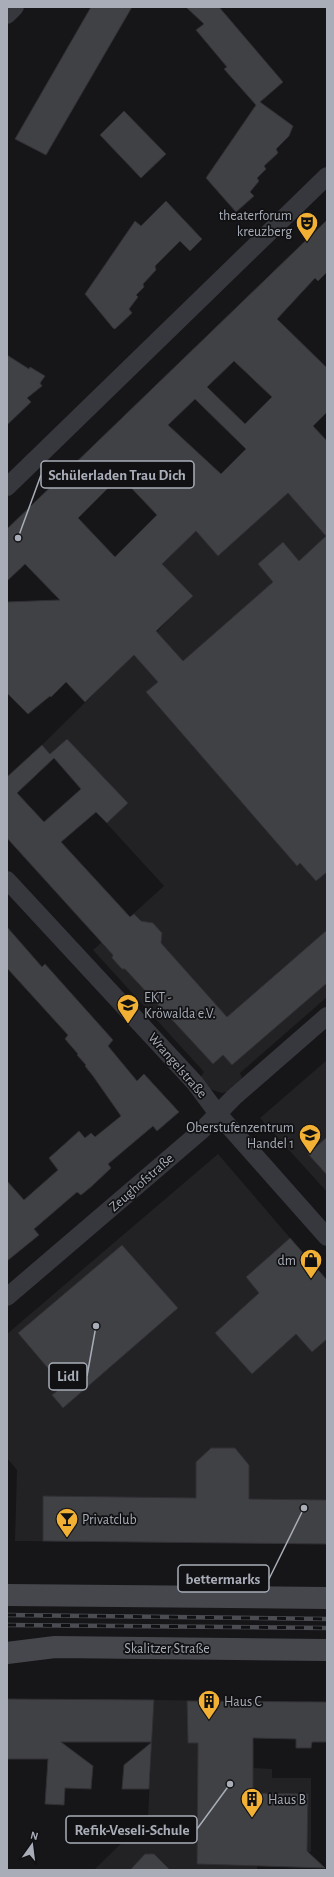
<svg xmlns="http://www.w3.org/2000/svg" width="334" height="1877" viewBox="0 0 334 1877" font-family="'Alegreya Sans',sans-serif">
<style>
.built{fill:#222225}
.building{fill:#404145;stroke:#303034;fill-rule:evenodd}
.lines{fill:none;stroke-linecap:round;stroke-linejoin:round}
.minor{stroke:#37383d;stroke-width:18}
.secondary{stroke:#45474d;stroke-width:22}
.rail-casing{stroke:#4a4c52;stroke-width:4.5}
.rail{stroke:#111113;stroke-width:3;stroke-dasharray:9;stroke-linecap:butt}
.labels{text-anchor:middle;stroke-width:3.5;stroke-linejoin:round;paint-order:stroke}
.poi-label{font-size:14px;fill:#a8adb8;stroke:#111113;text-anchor:start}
.street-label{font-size:14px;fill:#a8adb8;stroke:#111113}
.leader{fill:none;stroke:#a8adb8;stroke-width:1.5}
.callout-dot{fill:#a8adb8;stroke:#111113;stroke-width:1.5}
.callout{fill:#111113;stroke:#a8adb8;stroke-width:1.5}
.callout-label{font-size:15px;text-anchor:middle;font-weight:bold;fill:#a8adb8}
</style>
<rect width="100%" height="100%" fill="#161618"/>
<path class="built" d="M327 462V997L240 1073 242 1078 226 1092 222 1093 210 1089 200 1078 204 1072 93 950 164 886 78 792 81 788 42 745 192 597 162 564 232 493Z
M327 1060V1192L260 1118Z
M218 1154 327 1281V1544L15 1541 17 1470 7 1458V1334Z
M154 1700 233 1701 232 1749 253 1768 272 1769V1778H311V1852H280L257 1866V1870H94L148 1817Z"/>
<path class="building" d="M91 7H132L46 155 15 139Z
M186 7H219L283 82 260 102 293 126 289 136 276 149 278 153 264 166 266 169 257 178 259 181 250 192 254 196 236 212 206 178 256 105 224 69 227 67 196 30 204 24Z
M124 111 166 154 141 178 100 135Z
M166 201 202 239 190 251 180 241 155 266 156 270 143 284 144 287 136 295 138 297 129 309 132 313 115 329 113 328 85 294 135 221 141 226Z
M327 220V272L318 281 315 278 277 319 327 368V412L313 426 327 441V872L316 881 300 863 297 866 146 692 158 682 134 655 85 702 66 682 51 697 50 696 28 714 7 693V602L60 600 25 564 7 581V529ZM234 361 272 397 245 424 207 387ZM195 399 246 449 221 474 168 425ZM120 476 157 515 115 557 78 518ZM288 493 326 536 299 561 283 542 258 564 273 582 183 661 156 631 193 596 162 564 196 531 218 556Z
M7 355 29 369 30 367 45 376 40 383 42 386 27 398 31 402 7 425Z
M67 739 128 803 107 823 96 812 61 842 130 917 134 914 141 921 153 923 162 933 161 943 227 1017 327 930V983L232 1065 223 1055 213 1064 125 969H122L112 958 113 955 7 838V777L42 745 50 754ZM54 758 81 789 44 822 17 793Z
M7 927 42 967 45 964 113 1040 108 1046 137 1081 144 1074 179 1112 157 1131 153 1126 108 1164 111 1168 92 1186 81 1195 77 1192 34 1229 39 1235 7 1261V1181L24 1200 58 1170 49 1158 68 1141 79 1131 85 1138 91 1133 95 1137 121 1116 93 1076 85 1066 86 1065 77 1055 78 1054 65 1039 68 1035 7 968Z
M327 1137V1175L308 1154Z
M290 1238 327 1280V1339L312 1352 296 1334 252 1374 215 1333 259 1293 246 1277Z
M122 1245 178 1308 63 1408 52 1395 63 1386 18 1333Z
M211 1448H235L249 1465V1499L327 1500V1544L43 1541V1496L196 1498V1462Z
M7 1699 154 1700 149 1789H122L124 1765 152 1742H61L93 1766 91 1789 65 1788 64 1805 45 1804 48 1759H7Z
M187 1701 327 1702V1742H312L311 1748H296V1739L253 1738V1793L308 1794 307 1851 325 1868 197 1864 198 1743H188Z
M145 1854H154L170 1870H130Z"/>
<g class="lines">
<path class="minor" d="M7 15 15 7
M7 487 327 176
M7 880 195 1083 218 1114 327 1237
M7 1297 201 1131 234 1097 327 1016"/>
<path class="secondary" d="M7 1595 327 1598
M7 1653 55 1647 327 1650"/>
<g class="rail-casing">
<path id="rail" d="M7 1615 327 1619
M7 1625 327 1628"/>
</g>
<use href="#rail" class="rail"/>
</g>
<defs>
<g id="theatre-pin" transform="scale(1.15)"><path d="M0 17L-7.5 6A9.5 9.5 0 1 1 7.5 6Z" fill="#f2b134" stroke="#111113"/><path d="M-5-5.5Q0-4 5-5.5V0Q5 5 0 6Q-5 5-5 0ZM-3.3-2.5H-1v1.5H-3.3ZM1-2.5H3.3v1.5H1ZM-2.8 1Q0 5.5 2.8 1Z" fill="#111"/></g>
<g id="school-pin" transform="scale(1.15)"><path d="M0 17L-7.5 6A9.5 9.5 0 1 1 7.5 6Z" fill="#f2b134" stroke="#111113"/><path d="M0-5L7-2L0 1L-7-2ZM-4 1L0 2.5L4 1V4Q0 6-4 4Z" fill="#111"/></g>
<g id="shop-pin" transform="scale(1.15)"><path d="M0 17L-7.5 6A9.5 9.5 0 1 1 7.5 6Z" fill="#f2b134" stroke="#111113"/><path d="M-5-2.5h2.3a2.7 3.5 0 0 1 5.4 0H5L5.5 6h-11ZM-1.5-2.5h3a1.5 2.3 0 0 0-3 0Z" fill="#111"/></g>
<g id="bar-pin" transform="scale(1.15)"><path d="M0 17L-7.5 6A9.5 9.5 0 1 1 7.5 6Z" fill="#f2b134" stroke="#111113"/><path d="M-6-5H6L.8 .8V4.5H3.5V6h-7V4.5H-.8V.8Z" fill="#111"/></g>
<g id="building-pin" transform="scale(1.15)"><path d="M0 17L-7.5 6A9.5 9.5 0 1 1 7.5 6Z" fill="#f2b134" stroke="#111113"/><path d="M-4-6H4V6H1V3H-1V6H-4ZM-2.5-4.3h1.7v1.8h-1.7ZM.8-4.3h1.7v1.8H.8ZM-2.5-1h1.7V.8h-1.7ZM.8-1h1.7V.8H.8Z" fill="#111"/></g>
</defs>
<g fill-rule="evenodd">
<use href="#theatre-pin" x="307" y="223"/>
<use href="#school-pin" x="128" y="1005"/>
<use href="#school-pin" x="310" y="1135"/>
<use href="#shop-pin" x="311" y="1260"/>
<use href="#bar-pin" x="67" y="1519"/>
<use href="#building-pin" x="209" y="1701"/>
<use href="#building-pin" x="252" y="1799"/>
</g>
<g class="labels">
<g class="poi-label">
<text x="292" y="220" text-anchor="end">theaterforum<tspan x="292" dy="16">kreuzberg</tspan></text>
<text x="144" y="1002">EKT -<tspan x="144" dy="16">Kröwalda e.V.</tspan></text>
<text x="294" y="1132" text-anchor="end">Oberstufenzentrum<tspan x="294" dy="16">Handel 1</tspan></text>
<text x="296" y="1265" text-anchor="end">dm</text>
<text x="82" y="1524">Privatclub</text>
<text x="224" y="1706">Haus C</text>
<text x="268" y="1804">Haus B</text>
</g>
<g class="street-label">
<text transform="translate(178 1065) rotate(49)" y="5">Wrangelstraße</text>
<text transform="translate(141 1182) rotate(-41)" y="5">Zeughofstraße</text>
<text x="167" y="1653">Skalitzer Straße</text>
</g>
</g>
<path class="leader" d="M18 538L41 475M96 1326L87 1376M304 1508L269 1579M230 1784L197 1829"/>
<g class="callout-dot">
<circle cx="18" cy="538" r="4"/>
<circle cx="96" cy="1326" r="4"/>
<circle cx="304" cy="1508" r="4"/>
<circle cx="230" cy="1784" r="4"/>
</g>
<g class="callout">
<rect x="41" y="461" width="153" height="27" rx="4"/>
<rect x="49" y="1363" width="38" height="27" rx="4"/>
<rect x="178" y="1565" width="91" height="27" rx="4"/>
<rect x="66" y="1816" width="131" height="27" rx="4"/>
</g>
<g class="callout-label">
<text x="117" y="480">Schülerladen Trau Dich</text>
<text x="68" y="1381">Lidl</text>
<text x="223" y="1584">bettermarks</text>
<text x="132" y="1835">Refik-Veseli-Schule</text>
</g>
<rect width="334" height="1877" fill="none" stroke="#a8adb8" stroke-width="16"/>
<g transform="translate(32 1845) rotate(14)" stroke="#111113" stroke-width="3" paint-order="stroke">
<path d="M0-3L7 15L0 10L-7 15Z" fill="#a8adb8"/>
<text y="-6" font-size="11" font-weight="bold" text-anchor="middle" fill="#a8adb8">N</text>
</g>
</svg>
